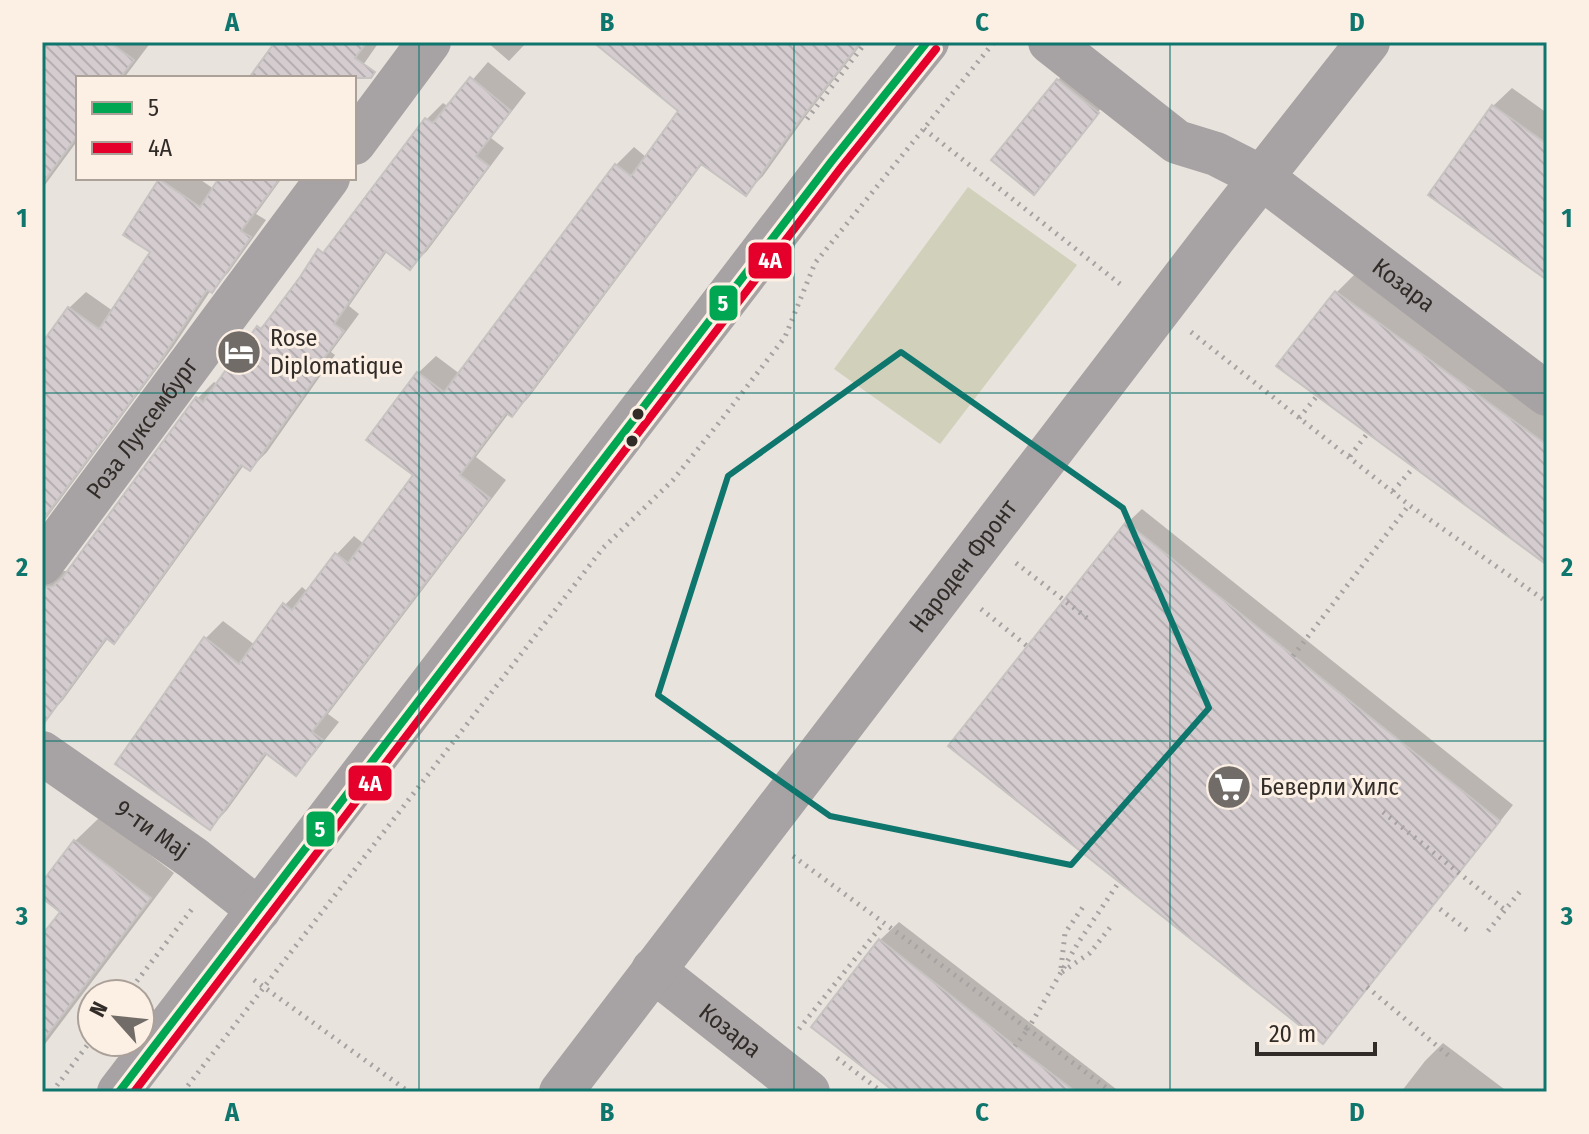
<svg xmlns="http://www.w3.org/2000/svg" width="1589" height="1134" viewBox="0 0 1589 1134" font-family="'Fira Sans Condensed',sans-serif">
<style>
.pitch{fill:#d0d0bb}
.shadow{fill:#0003}
.building{fill:url(#building-back-hatch);stroke:#c7c3c2;stroke-width:2}
.lines{fill:none;stroke-linecap:round;stroke-linejoin:round}
.path{stroke:#a6a2a1;stroke-width:5;stroke-dasharray:2 6;stroke-linecap:butt}
.minor{stroke:#a7a2a3;stroke-width:44}
.bus-1-casing{stroke:#fcefe4;stroke-width:14}
.bus-2-casing{stroke:#fcefe4;stroke-width:14}
.bus-1{stroke:#00a651;stroke-width:8}
.bus-2{stroke:#e4002b;stroke-width:8}
.marked{fill:none;stroke:#0f766e;stroke-width:6;stroke-linejoin:round}
.grid{fill:none;stroke:#0f766e;stroke-width:2;stroke-opacity:0.55}
.bus-dot{fill:#312c28;stroke:#fcefe4;stroke-width:3}
.labels{text-anchor:middle;stroke-width:6;stroke-linejoin:round;paint-order:stroke}
.street-label{font-size:24px;fill:#312c28;stroke:#fcefe4}
.poi-label{font-size:24px;fill:#312c28;stroke:#fcefe4;text-anchor:start}
.line-badge{stroke:#fcefe4;stroke-width:3}
.badge-label{font-size:22px;text-anchor:middle;font-weight:bold;fill:#fff}
.neatline{fill:none;stroke:#0f766e;stroke-width:3}
.grid-label{font-size:26px;text-anchor:middle;font-weight:bold;fill:#0f766e}
</style>
<defs>
<pattern id="building-back-hatch" width="6" height="6" patternUnits="userSpaceOnUse" patternTransform="scale(2)"><rect width="6" height="6" fill="#d4ccce"/><path d="M-1 5l2 2M0 0l6 6M5-1l2 2" fill="none" stroke="#b6afb1"/></pattern>
</defs>
<rect width="100%" height="100%" fill="#e9e3dd"/>
<path class="pitch" d="M968 187 1077 265 940 444 834 369Z"/>
<path class="shadow" d="M42 42H151L124 78H78V140L42 189Z
M277 42H372L377 45 354 78H267Z
M487 42H527L509 61Z
M597 42H863L808 113 763 176 745 194 703 163 529 397 512 415 509 413 476 457 506 480 328 714 339 722 313 755 296 773 268 753 227 810 210 828 118 763 206 638 223 621 255 645 285 605 302 587 308 592 337 554 354 536 364 544 416 475 418 373 436 356 460 374 616 165 634 147 646 157 680 111Z
M488 62 526 93 491 138 504 148 427 251 410 267 388 250 349 306 359 314 331 352 335 355 267 452 250 469 244 465 130 624 114 641 109 637 63 700 47 717 42 713V565L58 572 71 570 198 398 214 382 218 384 253 335 270 319 273 321 427 119 443 103 449 107Z
M1062 76 1102 107 1038 188 1058 80Z
M1512 88 1547 113V278L1493 106Z
M163 178H198L214 189 221 178H282L256 214 266 220 228 273 211 290 173 347 42 524V346L69 308 86 292 113 311 153 251 161 181Z
M1355 274 1547 413V563L1337 292Z
M1142 509 1513 805 1337 1027 1322 1042 1127 523Z
M100 817 174 873 42 1048V939L63 911 42 896V885L75 841Z
M899 922 1120 1092H899L880 940Z
M1443 1043 1508 1092H1401L1425 1061Z"/>
<path class="building" d="M42 42H109L134 60 120 78H78V135L42 184Z
M275 42H367L355 58 375 72 371 78H249Z
M593 42H861L790 133 746 196 701 164 512 417 506 413 460 475 490 498 312 732 323 740 296 776 265 753 210 830 115 764 204 637 239 664 283 603 292 610 335 553 348 563 413 475 366 440 417 372 444 392 615 164 631 176 678 111Z
M470 77 511 111 476 156 489 166 410 270 385 251 334 324 344 331 316 369 320 372 250 471 241 465 114 644 106 638 42 726V588L53 586 62 578 196 397 203 402 257 326 261 329 300 277 318 249 323 253 425 118 433 123Z
M1057 79 1099 113 1034 195 991 160Z
M1492 105 1547 144V280L1428 195Z
M219 178H280L241 231 251 237 212 293 207 290 157 366 42 521V343L68 307 99 329 150 252 123 235 159 179 200 207Z
M1335 291 1547 445V565L1276 366Z
M1126 522 1500 821 1323 1044 948 746Z
M74 840 151 898 42 1042V935L60 912 42 898V882Z
M879 939 1015 1046 1076 1092H895L811 1027Z"/>
<g class="lines">
<path class="path" d="M807 119 866 42
M924 129 1120 284
M1191 332 1409 505 1547 602
M1299 418 1317 396
M1350 456 1367 434
M1393 491 1414 467
M1016 563 1087 618
M981 609 1027 646
M1293 656 1409 505
M1383 812 1505 910
M793 856 1028 1029 1015 1046
M1440 909 1468 931
M1488 931 1522 889
M1061 968 1065 933 1085 904
M1062 972 1090 953 1112 925
M254 980 409 1092
M1367 987 1449 1056
M127 994 192 909
M799 1029 882 925
M837 1058 882 1092
M52 1092 92 1039
M183 1092 603 548 673 480 722 419 785 337 815 263 994 42
M1112 1092 1028 1029 1078 943 1119 882"/>
<g class="minor">
<path id="s1" d="M1050 42 1177 142 1216 154 1261 177 1547 394"/>
<path d="M354 143 429 42"/>
<path id="s2" d="M42 563 328 178"/>
<path id="s3" d="M42 753 193 858 259 910"/>
<path id="s4" d="M653 970 808 1092"/>
<path d="M119 1092 831 162 927 42"/>
<path id="s5" d="M561 1092 1214 238 1368 42"/>
</g>
<g class="bus-1-casing">
<path id="bus-1" d="M119 1092 831 162 927 42"/>
</g>
<g class="bus-2-casing">
<path id="bus-2" d="M134 1092 840 169 936 49"/>
</g>
<use href="#bus-1" class="bus-1"/>
<use href="#bus-2" class="bus-2"/>
</g>
<path class="marked" d="M901 352 1123 508 1209 708 1071 865 830 816 658 695 728 476Z"/>
<path class="grid" d="M419 42V1092M794 42V1092M1170 42V1092M42 393H1547M42 741H1547"/>
<defs>
<g id="hotel-disc" transform="scale(2.3)"><circle r="9.5" fill="#716c67" stroke="#fcefe4"/><path d="M-6-4.5h1.5V1H6V5H4.5V3h-9V5H-6ZM-4 0a1.8 1.8 0 1 1 3.6 0ZM.5 0V-2.5h3Q6-2.5 6 0Z" fill="#fff"/></g>
<g id="supermarket-disc" transform="scale(2.3)"><circle r="9.5" fill="#716c67" stroke="#fcefe4"/><path d="M-6-5.5h2.5l.6 2H6L4.5 2H-2.5L-4.4-4H-6ZM-1.5 3.2a1.3 1.3 0 1 0 .1 0ZM3 3.2a1.3 1.3 0 1 0 .1 0Z" fill="#fff"/></g>
</defs>
<g fill-rule="evenodd">
<use href="#hotel-disc" x="239" y="352"/>
<use href="#supermarket-disc" x="1229" y="787"/>
</g>
<g class="bus-dot">
<circle cx="638" cy="414" r="7"/>
<circle cx="632" cy="441" r="7"/>
</g>
<g class="labels">
<g class="street-label">
<text dy="8" stroke="none"><textPath href="#s1" startOffset="432">Козара</textPath></text>
<text dy="8" stroke="none"><textPath href="#s2" startOffset="168">Роза Луксембург</textPath></text>
<text dy="8" stroke="none"><textPath href="#s5" startOffset="662">Народен Фронт</textPath></text>
<text dy="8" stroke="none"><textPath href="#s3" startOffset="134">9-ти Мај</textPath></text>
<text dy="8" stroke="none"><textPath href="#s4" startOffset="98">Козара</textPath></text>
</g>
<g class="poi-label">
<text x="270" y="346">Rose<tspan x="270" dy="28">Diplomatique</tspan></text>
<text x="1260" y="795">Беверли Хилс</text>
</g>
</g>
<g class="line-badge">
<rect x="747" y="241" width="46" height="39" rx="8" fill="#e4002b"/>
<rect x="708" y="284" width="31" height="38" rx="8" fill="#00a651"/>
<rect x="347" y="764" width="46" height="38" rx="8" fill="#e4002b"/>
<rect x="305" y="810" width="31" height="38" rx="8" fill="#00a651"/>
</g>
<g class="badge-label">
<text x="770" y="268">4A</text>
<text x="723" y="311">5</text>
<text x="370" y="791">4A</text>
<text x="320" y="837">5</text>
</g>
<rect width="1589" height="1134" fill="none" stroke="#fcefe4" stroke-width="88"/>
<rect x="76" y="76" width="280" height="104" fill="#fcefe4" stroke="#aba199" stroke-width="2"/>
<rect x="92" y="102" width="40" height="12" fill="#00a651" stroke="#aba199" stroke-width="2"/>
<text x="148" y="116" font-size="24" fill="#312c28">5</text>
<rect x="92" y="142" width="40" height="12" fill="#e4002b" stroke="#aba199" stroke-width="2"/>
<text x="148" y="156" font-size="24" fill="#312c28">4A</text>
<g transform="translate(116 1018) rotate(297)"><circle r="38" fill="#fcefe4" stroke="#aba199" stroke-width="2"/>
<path d="M0-6L14 30L0 20L-14 30Z" fill="#716c67"/>
<text y="-12" font-size="22" font-weight="bold" text-anchor="middle" fill="#312c28">N</text>
</g>
<path d="M1257 1042v12h118v-12" fill="none" stroke="#312c28" stroke-width="4"/>
<text x="1269" y="1042" font-size="24" fill="#312c28" stroke="#fcefe4" stroke-width="6" paint-order="stroke">20 m</text>
<rect x="44" y="44" width="1501" height="1046" class="neatline"/>
<g class="grid-label">
<text x="232" y="31">A</text>
<text x="607" y="31">B</text>
<text x="982" y="31">C</text>
<text x="1357" y="31">D</text>
<text x="22" y="227">1</text>
<text x="1567" y="227">1</text>
<text x="22" y="576">2</text>
<text x="1567" y="576">2</text>
<text x="22" y="925">3</text>
<text x="1567" y="925">3</text>
<text x="232" y="1121">A</text>
<text x="607" y="1121">B</text>
<text x="982" y="1121">C</text>
<text x="1357" y="1121">D</text>
</g>
</svg>
